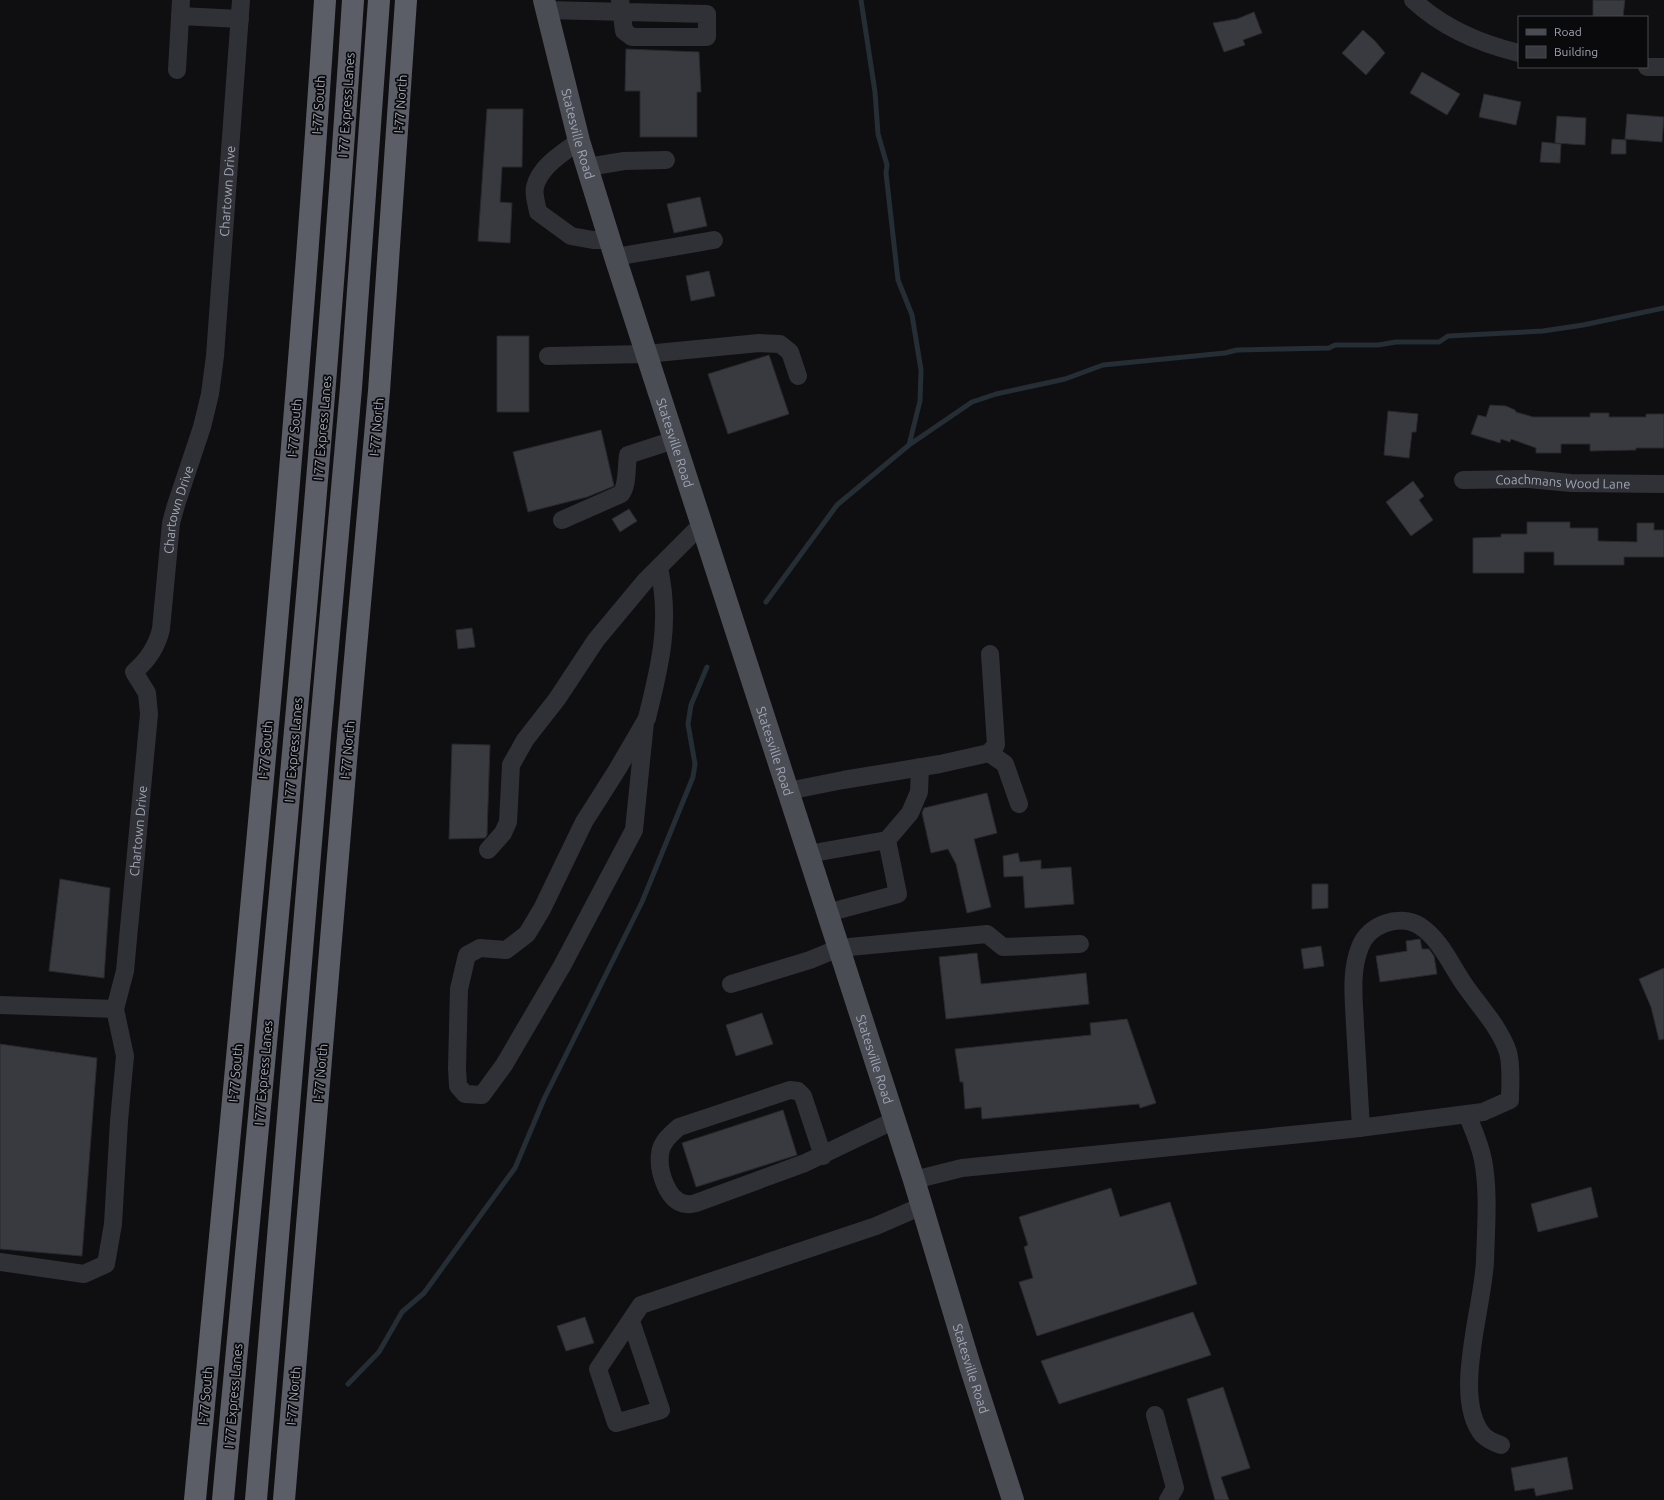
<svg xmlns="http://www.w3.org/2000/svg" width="1664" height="1500" viewBox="0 0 1664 1500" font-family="Ubuntu,sans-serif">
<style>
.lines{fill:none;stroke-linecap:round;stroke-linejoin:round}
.stream{stroke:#252d35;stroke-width:5}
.building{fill:#383a3f;stroke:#29292d}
.minor{stroke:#303136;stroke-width:18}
.major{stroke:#4b4d55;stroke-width:22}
.highway{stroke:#5b5e67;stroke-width:22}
.labels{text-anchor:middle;stroke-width:3.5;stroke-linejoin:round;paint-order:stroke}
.street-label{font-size:13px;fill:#9fa5b3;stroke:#0a0a0c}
</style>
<rect width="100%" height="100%" fill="#0f0f11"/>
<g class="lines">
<path class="stream" d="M861 0 875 92 878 134 887 165 886 173 898 280 912 315 921 370 920 401 909 445
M766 602 837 505 909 445 972 402 996 394 1065 379 1103 365 1225 353 1237 350 1329 348 1335 345H1378L1396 342H1439L1448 336 1543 331 1583 325 1664 308
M348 1384 379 1352 402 1312 424 1293 515 1168 544 1099 642 902 693 777 695 764 688 724 691 705 707 667"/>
</g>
<path class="building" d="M1593 0H1625L1623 17 1593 16Z
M1254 12 1262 33 1243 40 1245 45 1224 52 1213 23 1237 19Z
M1363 30 1375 41 1385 53 1366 75 1342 53Z
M626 49 699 52 701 92H697V137H640V91H625Z
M1422 72 1460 94 1447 115 1410 93Z
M1484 94 1521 102 1516 125 1479 117Z
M487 109H523L522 167H502L500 202 512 203 510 243 478 241Z
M1627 114 1664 117 1662 142 1625 139Z
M1557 116 1586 118 1585 145 1555 143Z
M1612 139 1626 140V154H1611Z
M1542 142 1561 144 1560 163 1540 162Z
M700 197 707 226 674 233 667 204Z
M709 271 715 296 691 301 686 276Z
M497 336H529V412H497Z
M769 355 789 414 728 434 708 374Z
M1490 405 1506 406 1515 410 1516 412 1533 417H1590V413H1609V417H1646V414H1664V448H1636V450L1590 451V444H1561V453H1536V448L1511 439 1510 442 1501 439 1500 443 1471 434 1478 415 1486 417Z
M1388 411 1418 414 1416 432H1412L1409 458 1384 455Z
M601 430 614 486 587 497 528 512 513 452Z
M1413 481 1424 496 1419 500 1433 520 1411 536 1386 502Z
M629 509 637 521 620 532 612 519Z
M1527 522H1570V528H1598V541L1637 542V523H1654V530H1664V557H1624V565H1554V552H1524V573H1473V538L1501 537V534H1527Z
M472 628 475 647 458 649 456 630Z
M452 744 490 745 487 835 485 838 449 839Z
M987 793 997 833 974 839 991 907 967 913 956 864 948 849 931 853 922 813 924 808Z
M1018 853 1020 862 1041 860V869L1071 867 1074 904 1025 908 1023 876 1004 877 1003 856Z
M60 879 110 888 104 978 49 971Z
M1312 884H1328V908L1312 909Z
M1420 939 1422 949H1429L1434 956 1437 974 1380 982 1376 956 1407 951 1406 941Z
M1321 946 1324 966 1304 969 1301 949Z
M977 953 981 984 1086 973 1089 1004 946 1019 939 957Z
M1664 968V1039L1659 1040 1651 1007 1639 979Z
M762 1013 773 1044 736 1056 726 1025Z
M1127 1019 1156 1103 1140 1108 1139 1104 982 1119 981 1107 965 1109 963 1082H960L955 1049 1091 1035 1090 1023Z
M0 1044 97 1058 82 1256 0 1249Z
M783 1110 797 1155 696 1187 682 1143Z
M1591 1187 1598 1217 1538 1232 1531 1204Z
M1111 1188 1120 1217 1170 1202 1197 1284 1037 1336 1019 1282 1033 1278 1024 1247 1028 1245 1019 1217Z
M1193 1312 1211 1355 1059 1404 1041 1361Z
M585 1317 594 1343 566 1351 557 1326Z
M1223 1387 1250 1468 1221 1477 1229 1500H1215L1187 1399Z
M1567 1457 1573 1489 1536 1496 1534 1488 1515 1491 1511 1468Z"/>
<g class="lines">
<g class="minor">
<path d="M1413 0C1442 27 1481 44 1519 53"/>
<path d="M547 10 707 14V37H632L624 31 620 0"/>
<path d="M180 16 240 19"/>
<path d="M1647 67H1664"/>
<path d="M177 70 181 0"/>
<path d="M579 141C563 153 540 166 535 187 533 194 537 205 538 212L571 236 593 240H610"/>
<path d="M588 167 624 161 666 160"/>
<path d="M615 257 714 240"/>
<path d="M548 356 646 354 759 343 780 344 790 352 798 376"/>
<path id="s1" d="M1463 480 1529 479 1571 483 1664 484"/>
<path d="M562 520 621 494C628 485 626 468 628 455L674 440"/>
<path d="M645 722 634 830 562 966 504 1065 482 1095 465 1094 458 1086 457 1068 459 989 467 955 480 948 506 950 527 934 542 909 584 822 617 770 645 722 647 718C660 666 671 622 659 568"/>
<path d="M989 753 1005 764 1019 804"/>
<path d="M788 791 843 780 940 764 989 753 996 745 990 654"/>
<path d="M887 840 910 813 919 792 920 767"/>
<path d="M488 850 503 833 508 822 511 765 525 740 557 699 596 640 646 580 701 525"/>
<path d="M808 854 887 840 898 894 827 913"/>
<path d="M731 984 810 960 839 948 987 934 1003 947 1080 944"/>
<path d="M0 1005 115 1009"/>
<path d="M1467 1114C1473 1129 1480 1144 1483 1160 1489 1191 1486 1228 1485 1260 1484 1305 1451 1398 1483 1435 1488 1440 1495 1443 1501 1445"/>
<path d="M823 1156 803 1096 798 1091 790 1090 679 1127C671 1134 661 1142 660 1154 658 1170 667 1203 687 1204 689 1205 693 1204 696 1203L805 1163 895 1120"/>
<path d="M914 1180 962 1168 1351 1129 1483 1112 1510 1100C1510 1085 1512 1067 1508 1052 1499 1026 1479 1006 1464 984 1451 965 1440 939 1420 926 1399 913 1368 925 1360 947 1350 972 1354 1000 1355 1025 1357 1060 1359 1094 1361 1128"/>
<path id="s2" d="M0 1262 84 1274 106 1264 113 1224 119 1121 125 1056 115 1009 125 971 149 714 147 693 134 672C148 660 157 647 161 629L171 523 176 505 202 427 210 394 215 356 241 0"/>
<path d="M631 1321 661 1410 616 1423 598 1369 641 1305 876 1226 922 1206"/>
<path d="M1155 1415 1175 1488 1168 1500"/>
</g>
<path class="major" id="s3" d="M544 0 579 141 615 257 914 1180 970 1366 1013 1500"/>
<path class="highway" d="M195 1500C242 1000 293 501 325 0
M223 1500C269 1000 321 501 353 0
M256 1500 320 735 351 388 379 0
M284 1500 348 737 379 391 406 0"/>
</g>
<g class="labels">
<g class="street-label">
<text transform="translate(400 104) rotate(-86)" y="5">I-77 North</text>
<text transform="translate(318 105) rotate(-86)" y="5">I-77 South</text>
<text transform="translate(346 105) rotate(-86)" y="5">I 77 Express Lanes</text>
<text dy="5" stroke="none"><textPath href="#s3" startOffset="138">Statesville Road</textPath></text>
<text dy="5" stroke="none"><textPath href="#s2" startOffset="1206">Chartown Drive</textPath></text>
<text transform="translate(376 427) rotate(-85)" y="5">I-77 North</text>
<text transform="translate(294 428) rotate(-85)" y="5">I-77 South</text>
<text transform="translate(322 428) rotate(-85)" y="5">I 77 Express Lanes</text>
<text dy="5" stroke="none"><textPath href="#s3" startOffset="462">Statesville Road</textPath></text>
<text dy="5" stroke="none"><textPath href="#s1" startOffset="100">Coachmans Wood Lane</textPath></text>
<text dy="5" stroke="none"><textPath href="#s2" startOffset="882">Chartown Drive</textPath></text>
<text transform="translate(265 750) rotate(-85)" y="5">I-77 South</text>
<text transform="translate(293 750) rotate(-85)" y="5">I 77 Express Lanes</text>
<text transform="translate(347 750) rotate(-85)" y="5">I-77 North</text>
<text dy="5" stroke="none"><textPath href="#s3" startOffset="786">Statesville Road</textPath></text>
<text dy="5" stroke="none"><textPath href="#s2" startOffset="546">Chartown Drive</textPath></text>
<text dy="5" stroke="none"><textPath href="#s3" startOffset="1110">Statesville Road</textPath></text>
<text transform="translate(235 1073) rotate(-85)" y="5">I-77 South</text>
<text transform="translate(263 1073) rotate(-85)" y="5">I 77 Express Lanes</text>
<text transform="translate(320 1073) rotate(-85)" y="5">I-77 North</text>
<text dy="5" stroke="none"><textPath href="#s3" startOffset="1434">Statesville Road</textPath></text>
<text transform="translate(205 1396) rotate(-85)" y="5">I-77 South</text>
<text transform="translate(233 1396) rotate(-85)" y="5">I 77 Express Lanes</text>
<text transform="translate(293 1396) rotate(-85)" y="5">I-77 North</text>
</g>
</g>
<rect x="1518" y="16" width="130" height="52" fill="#0a0a0c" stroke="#46484f"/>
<rect x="1526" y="29" width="20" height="6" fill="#4b4d55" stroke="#46484f"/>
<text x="1554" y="36" font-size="12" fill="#9fa5b3">Road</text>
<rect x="1526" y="46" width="20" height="12" fill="#383a3f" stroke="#46484f"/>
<text x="1554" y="56" font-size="12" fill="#9fa5b3">Building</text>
</svg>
